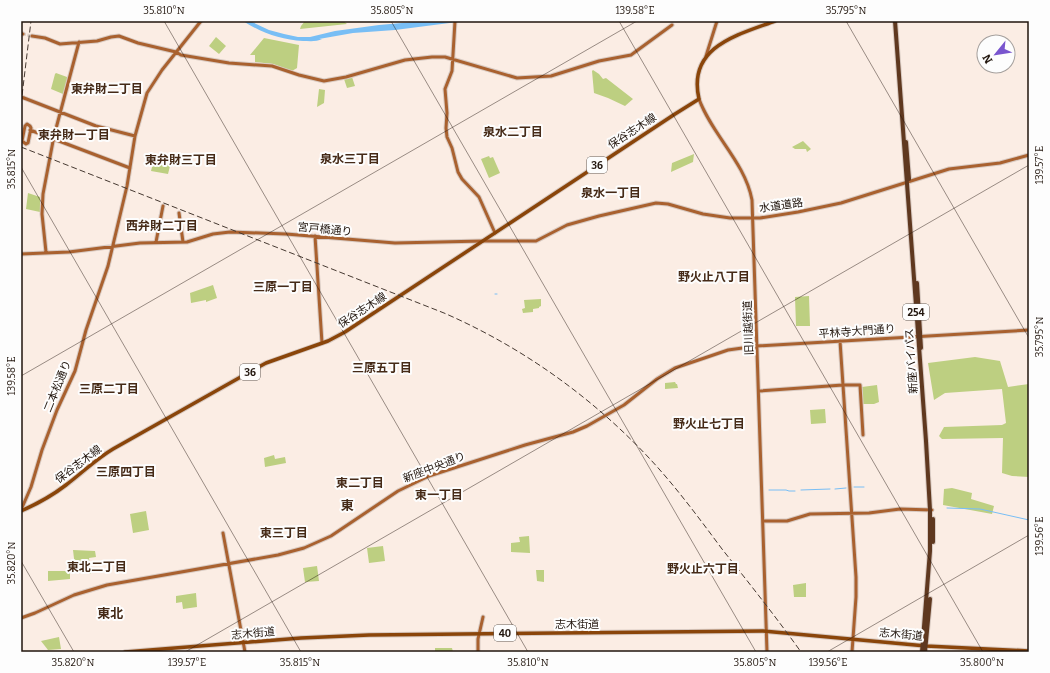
<svg xmlns="http://www.w3.org/2000/svg" width="1050" height="673" viewBox="0 0 1050 673" font-family="Bitter,'Noto Sans JP',serif">
<style>
.green{fill:#bdcf81}
.water{fill:#78bef5}
.lines{fill:none;stroke-linecap:round;stroke-linejoin:round}
.stream{stroke:#78bef5;stroke-width:1}
.secondary-tunnel{stroke:#dacdc4;stroke-width:3;stroke-dasharray:3 1.5;stroke-linecap:butt}
.secondary-casing{stroke:#d8cac2;stroke-width:5}
.primary-casing{stroke:#d8cac2;stroke-width:5.5}
.highway-casing{stroke:#d8cac2;stroke-width:6}
.secondary{stroke:#a9612f;stroke-width:3}
.primary{stroke:#8a450a;stroke-width:3.5}
.highway{stroke:#5f381f;stroke-width:4}
.rail{stroke:#463931;stroke-width:1;stroke-dasharray:6 3;stroke-linecap:butt}
.secondary-bridge-casing{stroke:#d8cac2;stroke-width:5;stroke-linecap:butt}
.secondary-bridge{stroke:#a9612f;stroke-width:3}
.ticks{fill:none;stroke:#21150d;stroke-width:1;stroke-opacity:0.45}
.labels{text-anchor:middle;stroke-width:4;stroke-linejoin:round;paint-order:stroke}
.shield{fill:#fdfdfd;stroke:#635b55;stroke-width:1}
.shield-label{font-size:10px;font-weight:bold;fill:#21150d}
.street-label{font-size:11px;fill:#21150d;stroke:#fdfdfd}
.neighbourhood-label{font-size:12px;font-weight:bold;fill:#452a17;stroke:#fdfdfd}
.quarter-label{font-size:13px;font-weight:bold;fill:#452a17;stroke:#fdfdfd}
.neatline{fill:none;stroke:#21150d;stroke-width:1.5}
.ticks-label{font-size:10px;text-anchor:middle;fill:#21150d}
</style>
<rect width="100%" height="100%" fill="#fbede4"/>
<path class="green" d="M305 21H343L347 24 300 29 301 26Z
M216 37 226 46 219 54 209 46Z
M264 38 299 45 297 68 292 71 273 64 255 62V55H250Z
M593 70 599 74 603 79 606 78 633 99 625 106 608 98 594 93 592 71Z
M56 73 67 77 68 78 63 94 51 89 55 74Z
M352 77 355 86 347 88 344 79Z
M319 89 325 90 324 103 317 107Z
M803 141 811 149 807 152 806 149H795L792 147Z
M694 154 693 162 671 172 672 163Z
M489 156 490 158 493 157 500 173 489 178 481 159Z
M154 159 171 162 168 174 151 171Z
M28 193 40 197V212L26 209Z
M213 285 217 298 206 302V300L191 303 190 293Z
M809 296 810 326H796L795 297Z
M541 299V306L539 307V308L533 309V312L523 313 522 309 525 308 524 300Z
M975 357 1000 361 1008 387 1029 384V477L1012 476 1002 473 1003 438 942 439 939 436 944 427 1002 425 1006 423 1002 389 945 393 934 400 928 363Z
M675 382 676 384H677L678 388 665 389V383Z
M877 385 879 402 874 404H863L862 387Z
M825 409 826 423 811 424 810 410Z
M274 455 275 459 285 457 286 463 265 467 264 458Z
M952 488 972 493 971 499 994 506 992 514 943 505 944 489Z
M146 511 149 530 133 533 130 514Z
M529 536 530 553 511 552V543L520 542 519 537Z
M383 546 385 561 369 563 367 548Z
M73 550 95 551 96 557 89 558 91 574H87L86 566 75 567Z
M317 566 319 581 305 582 303 568Z
M536 570H544V582L537 581Z
M48 571H70V579L48 581Z
M806 583V597H794L793 585Z
M196 593 197 607 183 609 182 602 176 603V596Z
M59 637 61 649 48 650 41 641Z
M435 648H452L453 652H435Z"/>
<path class="water" d="M243 21H250L269 30 284 34 298 37H310L335 31 379 25 425 21H465L395 30 353 33 319 39H322C317 42 309 41 303 41 281 40 262 33 243 21Z"/>
<g class="lines">
<path class="stream" d="M495 294H497
M854 487H864
M835 489 846 488
M769 490H786L789 491H795
M801 490 830 489
M947 508 980 509 1029 520"/>
<path class="secondary-tunnel" d="M23 34 32 36"/>
<g class="secondary-casing">
<path id="secondary" d="M455 21 452 71 445 89 447 113 446 128 447 137 452 148 458 172 462 179 479 197 495 233
M21 33 23 34
M32 36 45 38 60 44 97 41 111 37 119 36 138 43 176 52 181 55 229 63 272 66 299 75 324 81 346 77 405 60 432 57H445L517 78 551 76 599 61 631 55 672 25
M706 56 717 21
M24 98 96 126 135 136
M699 99C712 135 745 162 752 200L767 652
M27 124 30 126 31 128 28 143 26 144 22 141 25 126Z
M30 130 130 168
M179 213 183 242
M315 236 322 343
M156 242 163 206
M46 252 42 214 43 194 54 136 79 42
M21 254 69 252 140 243 187 242 213 234 230 232 286 234 395 243 483 241H536L567 225 599 216 656 203 668 204 703 214 730 218H760L798 212 841 203 949 169 1000 163 1029 155
M840 341 856 577V597L852 652
M759 391 843 385H860L863 435
M21 510 31 487 42 450 57 410 75 371 86 330 108 266 127 186 135 136 147 93 162 70 201 21
M763 521H787L810 514 869 513 900 509 932 510
M223 533 245 652
M21 618 35 613 74 595 107 585 278 555 304 548 331 536 398 491 429 476 525 445 573 432 587 426 624 405 657 379 675 368 728 350 757 346 1029 330
M478 652V639L483 617"/>
</g>
<g class="primary-casing">
<path id="primary" d="M21 511C37 504 53 495 66 485 82 473 96 459 113 449L246 374 266 363 328 341 345 332 675 114 699 99C687 47 737 35 775 21
M125 652 301 638 369 635 763 631 926 646 1029 651"/>
</g>
<g class="highway-casing">
<path id="highway" d="M895 21 926 441 930 510V551L922 652
M906 142 909 179
M917 283 921 348
M933 519V542
M925 652 930 599"/>
</g>
<use href="#secondary" class="secondary"/>
<use href="#primary" class="primary"/>
<use href="#highway" class="highway"/>
<path class="rail" d="M21 104 31 21
M21 147 444 313C522 347 592 397 650 459 676 487 699 518 722 549 749 583 776 617 801 652"/>
<g class="secondary-bridge-casing">
<path id="secondary-bridge" d="M21 97 24 98"/>
</g>
<use href="#secondary-bridge" class="secondary-bridge"/>
</g>
<path class="ticks" d="M164 21 528 652M391 21 756 652M619 21 983 652M846 21 1029 338M21 167 301 652M21 376 637 21M21 561 74 652M185 652 1029 165M827 652 1029 535"/>
<g class="labels">
<g class="shield">
<rect x="587" y="157" width="20" height="16" rx="3"/>
<rect x="903" y="304" width="26" height="16" rx="3"/>
<rect x="240" y="364" width="20" height="16" rx="3"/>
<rect x="494" y="625" width="22" height="16" rx="3"/>
</g>
<g class="shield-label">
<text x="597" y="169">36</text>
<text x="916" y="316">254</text>
<text x="250" y="376">36</text>
<text x="505" y="637">40</text>
</g>
<g class="street-label">
<text transform="translate(632 131) rotate(-33)" y="4">保谷志木線</text>
<text transform="translate(781 205) rotate(-8)" y="4">水道道路</text>
<text transform="translate(325 229) rotate(5)" y="4">宮戸橋通り</text>
<text transform="translate(362 310) rotate(-33)" y="4">保谷志木線</text>
<text transform="translate(748 328) rotate(-92)" y="4">旧川越街道</text>
<text transform="translate(857 331) rotate(-4)" y="4">平林寺大門通り</text>
<text transform="translate(911 361) rotate(-94)" y="4">新座バイパス</text>
<text transform="translate(57 386) rotate(-68)" y="4">二本松通り</text>
<text transform="translate(78 464) rotate(-37)" y="4">保谷志木線</text>
<text transform="translate(434 467) rotate(-21)" y="4">新座中央通り</text>
<text x="577" y="628">志木街道</text>
<text transform="translate(253 633) rotate(-5)" y="4">志木街道</text>
<text transform="translate(901 634) rotate(5)" y="4">志木街道</text>
</g>
<g class="neighbourhood-label">
<text x="107" y="93">東弁財二丁目</text>
<text x="513" y="136">泉水二丁目</text>
<text x="74" y="139">東弁財一丁目</text>
<text x="350" y="163">泉水三丁目</text>
<text x="181" y="164">東弁財三丁目</text>
<text x="611" y="197">泉水一丁目</text>
<text x="162" y="230">西弁財二丁目</text>
<text x="714" y="281">野火止八丁目</text>
<text x="283" y="291">三原一丁目</text>
<text x="382" y="372">三原五丁目</text>
<text x="109" y="393">三原二丁目</text>
<text x="709" y="428">野火止七丁目</text>
<text x="126" y="476">三原四丁目</text>
<text x="360" y="487">東二丁目</text>
<text x="439" y="499">東一丁目</text>
<text x="284" y="537">東三丁目</text>
<text x="97" y="571">東北二丁目</text>
<text x="703" y="573">野火止六丁目</text>
</g>
<g class="quarter-label">
<text x="347" y="510">東</text>
<text x="110" y="618">東北</text>
</g>
</g>
<rect width="1050" height="673" fill="none" stroke="#fdfdfd" stroke-width="44"/>
<g transform="translate(996 54) rotate(240)"><circle r="19" fill="#fdfdfd" stroke="#a5a09d"/>
<path d="M0-3L7 15L0 10L-7 15Z" fill="#7955ce"/>
<text y="-6" font-size="11" font-weight="bold" text-anchor="middle" fill="#21150d">N</text>
</g>
<rect x="22" y="22" width="1006" height="629" class="neatline"/>
<g class="ticks-label">
<text x="164" y="14">35.810°N</text>
<text x="392" y="14">35.805°N</text>
<text x="635" y="14">139.58°E</text>
<text x="846" y="14">35.795°N</text>
<text transform="translate(1039 165) rotate(-90)" y="4">139.57°E</text>
<text transform="translate(11 169) rotate(-90)" y="4">35.815°N</text>
<text transform="translate(1039 337) rotate(-90)" y="4">35.795°N</text>
<text transform="translate(11 376) rotate(-90)" y="4">139.58°E</text>
<text transform="translate(1039 536) rotate(-90)" y="4">139.56°E</text>
<text transform="translate(11 563) rotate(-90)" y="4">35.820°N</text>
<text x="73" y="666">35.820°N</text>
<text x="187" y="666">139.57°E</text>
<text x="300" y="666">35.815°N</text>
<text x="528" y="666">35.810°N</text>
<text x="755" y="666">35.805°N</text>
<text x="828" y="666">139.56°E</text>
<text x="982" y="666">35.800°N</text>
</g>
</svg>
